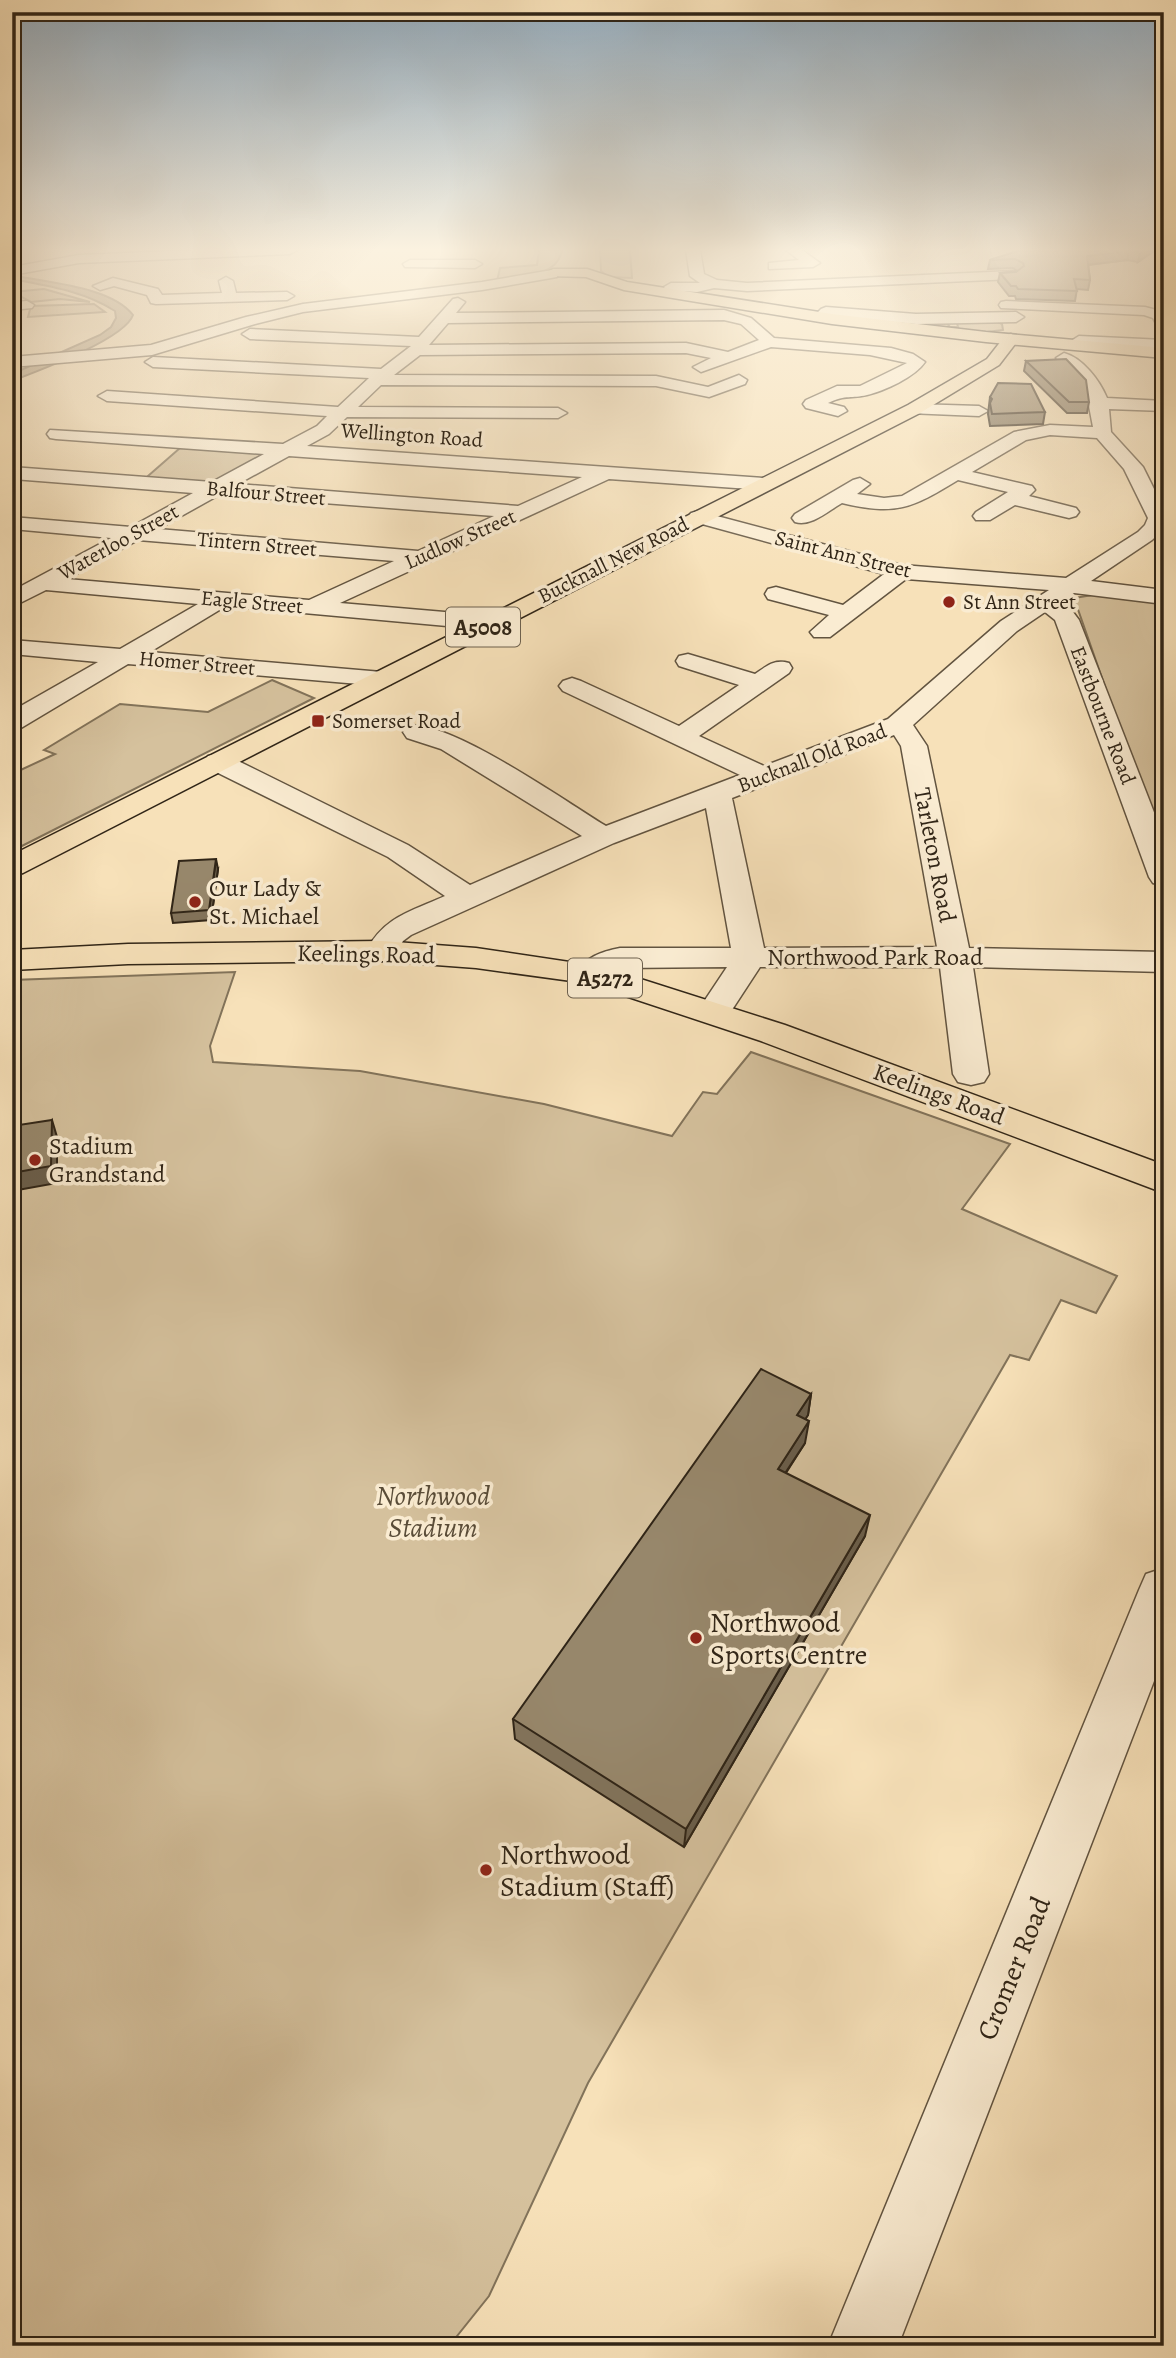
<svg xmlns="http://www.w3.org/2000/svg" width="1176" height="2358" viewBox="0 0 1176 2358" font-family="Alegreya,serif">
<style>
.green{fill:#d5c19d;stroke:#82735a;stroke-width:2}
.water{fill:#b3a182;stroke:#7f6f57;stroke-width:2}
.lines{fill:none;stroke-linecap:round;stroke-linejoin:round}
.minor-casing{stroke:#625440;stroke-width:3}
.major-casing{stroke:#302517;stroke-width:3}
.highway-casing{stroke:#302517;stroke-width:3}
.minor{fill:#faecd2;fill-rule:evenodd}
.major{fill:#f7e1b9;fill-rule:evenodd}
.highway{fill:#f7e1b9;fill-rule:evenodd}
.wall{fill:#82745c;stroke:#302517;stroke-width:2}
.shaded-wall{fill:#6a5e4b;stroke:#302517;stroke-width:2}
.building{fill:#97876b;stroke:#302517;stroke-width:2}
.poi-dot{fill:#8f2418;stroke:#faecd2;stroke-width:2.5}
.labels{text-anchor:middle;stroke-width:7;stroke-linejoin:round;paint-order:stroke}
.far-street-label{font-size:21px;fill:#302517;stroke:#faecd2}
.far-poi-label{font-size:21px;fill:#302517;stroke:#faecd2;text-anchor:start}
.shield{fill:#faecd2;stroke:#6d614f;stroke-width:2}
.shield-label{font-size:23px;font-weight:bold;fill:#302517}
.street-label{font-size:24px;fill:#302517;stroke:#faecd2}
.poi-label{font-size:24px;fill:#302517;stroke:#faecd2;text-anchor:start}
.near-park-label{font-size:28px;font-style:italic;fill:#594c38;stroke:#faecd2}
.near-poi-label{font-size:28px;fill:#302517;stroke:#faecd2;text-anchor:start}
.near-street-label{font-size:28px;fill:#302517;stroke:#faecd2}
</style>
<rect width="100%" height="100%" fill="#f7e1b9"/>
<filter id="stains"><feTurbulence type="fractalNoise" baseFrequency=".00286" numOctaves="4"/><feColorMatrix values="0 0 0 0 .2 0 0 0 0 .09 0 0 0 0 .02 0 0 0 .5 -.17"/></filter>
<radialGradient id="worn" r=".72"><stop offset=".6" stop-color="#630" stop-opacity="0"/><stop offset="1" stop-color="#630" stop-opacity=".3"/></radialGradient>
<path class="green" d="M539 250H562C558 277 520 277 497 281L500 268 537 265Z
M600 250H630L632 278 609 277 601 271Z
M44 289 90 302 60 299 31 302 12 292Z
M94 304 105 312 28 317 31 306Z
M861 318 945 321 950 327H958L957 323 998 322 1002 324 1003 330 986 332Z
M180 448 259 450 267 454 214 483 149 478 148 476Z
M1099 594 1164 602V855L1074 598Z
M272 680 314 698 12 851V774L55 754 44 750 120 704 208 712Z
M235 972 210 1046 213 1062 360 1071 544 1104 672 1136 703 1092 717 1094 751 1052 1010 1144 962 1209 1117 1276 1096 1313 1061 1300 1029 1360 1010 1355 588 2083 489 2296 449 2346H12V980Z"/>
<path class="water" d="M12 275C47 283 110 286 133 315 125 339 38 371 12 381V374L100 335 111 327 116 318 115 311C84 291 48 286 12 279Z"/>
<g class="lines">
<g class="minor-casing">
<path id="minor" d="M197 250H297L290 254 79 263 12 275V267L79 255Z
M686 250H700L704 274 717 280 747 283 1013 271 1020 275 1013 279 747 291 714 288 697 292 666 290 664 287 671 283H700L690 276Z
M786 250H802L820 263 813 267 769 269V263L799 260Z
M410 260H475L482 264 475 268 405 267 403 264Z
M552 270 557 271V277L482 290 303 312 255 324 152 355 12 367V357L151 345 246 317 303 304 482 282Z
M226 277 233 281 236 293 287 292 294 296 287 300 156 304 151 303 147 295 114 286 100 290 93 286 113 278 158 289 162 295 222 293 219 281Z
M458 298 465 302 456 313 724 310 751 318 774 338 891 348 913 354 925 362C915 377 884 391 867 395 851 399 847 394 828 403L844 407 847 411 838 416 806 408 803 404 806 400 837 386H860L907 363 870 355 771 347 701 372 693 367 711 358 686 353 420 355 394 375 656 376 708 387 739 375 747 380 745 384 709 397 656 386 381 385 358 407 558 408 567 413 558 418 347 417 329 434 307 446 764 478 774 484 764 490 609 479 340 603 491 616 499 618 503 623 499 628 491 630 226 606 150 652 382 672 391 674 394 679 391 684 382 686 128 664 21 728 12 730V711L98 662 12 654V640L120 649 198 604 46 590 12 607V591L111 538 12 529V517L131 527 193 493 13 479 12 467 212 482 264 454 56 439 50 438 47 434 50 430 283 444 317 426 327 416 107 401 98 396 107 391 338 407 369 378 153 367 145 362 153 357 381 369 411 346 250 339 242 334 250 329 419 337 453 299ZM724 320 741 324 759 340 728 352 686 343 429 345 448 323ZM289 456 582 477 518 506 238 484ZM219 495 494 516 418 551 158 529ZM138 540 394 561 309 600 67 579Z
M27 301 34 305 32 308 12 310V302Z
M1006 301 1145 307 1164 312V331L1159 329 1153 318 1144 315 1001 308 999 305 1001 302Z
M826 307 916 314 1016 312 1024 317 1016 322 916 324 821 315 818 312 821 309Z
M1079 336 1164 340V350L1073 344 1071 341Z
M1064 353C1083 358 1100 381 1107 398L1164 401V411L1109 409 1111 432 1143 467 1164 509V529L1152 540 1091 581 1164 590V604L1074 593 1061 602 1070 608 1079 620 1164 838V886L1153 883 1149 877 1055 620 1045 612 1017 631 913 725 927 746 969 948 1164 952V972L973 967 989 1074 984 1082 971 1085 958 1082 953 1074 940 967H760L726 1019 714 1022 702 1019 697 1012 727 967 620 968 603 981 591 984 579 981 575 974C586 957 600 952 620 948H731L706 808 614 843 411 935 403 941 393 958 382 961 371 958 366 951C385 916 410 912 445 896L388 857 208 768 204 762 208 756 218 754 228 756 408 845 470 885 582 836 441 749 407 738 403 732 407 726C446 717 568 803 606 826L740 775 563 691 559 686 563 681 572 678 581 681 679 726 739 685 679 666 676 661 679 656 688 654 755 674C767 666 774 659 789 663L792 668 789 673 699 736 764 766 888 719 1001 621 1049 590 906 579 830 637H814L810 632 829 615 768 599 765 594 768 589 776 587 843 605 884 574 691 521 688 517 691 513 698 511 902 565 1066 578 1138 532 1145 525 1148 518 1124 469 1097 438 1050 435 1026 440 972 472 1032 486 1035 490 1029 496 1076 508 1079 512 1076 516 1069 518 1015 505 990 520H976L973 516 976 512 1008 492 958 480C912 508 897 516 842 503 828 511 811 527 795 522L792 518 795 514 853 480 860 478 870 484 857 494 884 498 902 496 1014 432 1050 425 1093 427 1086 390 1056 358ZM894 735 901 746 937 947 764 948 732 798Z
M914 404 979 406 988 411 979 416 908 413 905 409Z
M1164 1568V1655L898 2346H828L1139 1590 1146 1574Z"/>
</g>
<g class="major-casing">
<path id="major" d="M1011 334 1019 339 999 365 920 413 23 873 12 876V855L908 405 987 359 1005 336Z
M382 941 476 948 603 967 785 1025 1164 1165V1193L761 1041 586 983 476 968 382 961 128 964 12 970V950L128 944Z"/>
</g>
<g class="highway-casing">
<path id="highway" d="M553 269H587L627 282 832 314 986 332 1164 348V358L986 342 832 324 624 290 586 277 548 276 546 273Z"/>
</g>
<use href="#minor" class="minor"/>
<use href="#major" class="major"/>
<use href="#highway" class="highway"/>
</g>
<path class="wall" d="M1021 250H1155L1138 262 1127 260 1088 265 1090 280 1088 290 1077 289 1075 301 1016 299 1015 296H1009L998 282 1000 273 1017 271 1013 268 988 269 990 260Z
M1026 361 1089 402 1087 413H1067L1024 371Z
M990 397 1045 412 1043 424 990 426 988 414Z
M218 869 211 920 173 923 171 913Z
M811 1394 808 1415 805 1419V1443L786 1473 865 1536 684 1847 515 1739 513 1719Z"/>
<path class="shaded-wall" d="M1144 250H1155L1138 262 1140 253Z
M1129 251 1127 260 1085 265 1087 256Z
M216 859 218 869 211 920 209 910Z
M52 1120 57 1137V1183L12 1191V1173Z
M811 1394 808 1415 794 1437 797 1415Z
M809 1421 805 1443 774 1490 778 1469Z
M870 1515 865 1536 684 1847 686 1829Z"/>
<path class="building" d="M1021 250H1144L1140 253 1129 251 1087 256 1090 280 1074 279 1077 291 1018 289 1016 286H1011L1000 273 1016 272 1024 266 1023 263 1015 259 990 260Z
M1066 359 1086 380 1089 402H1069L1026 361Z
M998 383 1031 384 1045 412 992 414 990 403 992 399 990 397Z
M216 859 209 910 171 913 179 861Z
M52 1120 51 1166 12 1173V1126Z
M761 1369 811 1394 797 1415 809 1421 778 1469 870 1515 686 1829 513 1719Z"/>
<linearGradient id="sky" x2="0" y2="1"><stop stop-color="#93acbf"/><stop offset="0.43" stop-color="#fbf2e0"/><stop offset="1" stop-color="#fbf2e0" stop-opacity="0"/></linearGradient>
<rect width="1176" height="580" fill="url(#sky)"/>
<g class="poi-dot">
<circle cx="949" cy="602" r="7"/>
<rect x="311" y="714" width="14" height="14" rx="3.5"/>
<circle cx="195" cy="902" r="7"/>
<circle cx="35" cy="1160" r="7"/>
<circle cx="696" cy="1638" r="7"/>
<circle cx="486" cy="1870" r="7"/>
</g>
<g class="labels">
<g class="far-street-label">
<text transform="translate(412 435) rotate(4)" y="7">Wellington Road</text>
<text transform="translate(266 493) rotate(5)" y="7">Balfour Street</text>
<text transform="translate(460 539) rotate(-24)" y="7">Ludlow Street</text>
<text transform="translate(118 542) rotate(-29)" y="7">Waterloo Street</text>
<text transform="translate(257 544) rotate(5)" y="7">Tintern Street</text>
<text transform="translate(843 554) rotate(14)" y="7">Saint Ann Street</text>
<text transform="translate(613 560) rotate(-27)" y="7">Bucknall New Road</text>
<text transform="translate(252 602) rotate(5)" y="7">Eagle Street</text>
<text transform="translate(197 663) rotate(5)" y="7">Homer Street</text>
<text transform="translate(1103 715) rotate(69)" y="7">Eastbourne Road</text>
<text transform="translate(812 758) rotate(-21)" y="7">Bucknall Old Road</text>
</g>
<g class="far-poi-label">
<text x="963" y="609">St Ann Street</text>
<text x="332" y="728">Somerset Road</text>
</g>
<g class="shield">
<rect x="446" y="607.5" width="74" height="39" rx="5"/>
<rect x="568" y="958.5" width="74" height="39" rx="5"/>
</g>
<g class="shield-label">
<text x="483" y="635">A5008</text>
<text x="605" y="986">A5272</text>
</g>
<g class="street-label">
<text transform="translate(935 855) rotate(79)" y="8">Tarleton Road</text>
<text transform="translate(366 954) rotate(1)" y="8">Keelings Road</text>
<text x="875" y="965">Northwood Park Road</text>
<text transform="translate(939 1094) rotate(20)" y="8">Keelings Road</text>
</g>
<g class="poi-label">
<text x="209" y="896">Our Lady &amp;<tspan x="209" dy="28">St. Michael</tspan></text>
<text x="49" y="1154">Stadium<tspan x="49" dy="28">Grandstand</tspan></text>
</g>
<g class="near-park-label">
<text x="433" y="1505">Northwood<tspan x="433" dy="32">Stadium</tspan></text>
</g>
<g class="near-poi-label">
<text x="710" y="1632">Northwood<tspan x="710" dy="32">Sports Centre</tspan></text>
<text x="500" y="1864">Northwood<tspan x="500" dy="32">Stadium (Staff)</tspan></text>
</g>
<g class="near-street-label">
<text transform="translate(1013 1968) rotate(-68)" y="10">Cromer Road</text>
</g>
</g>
<rect width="1176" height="2358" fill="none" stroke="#f7e1b9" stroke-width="42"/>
<rect x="14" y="14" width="1148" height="2330" fill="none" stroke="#302517" stroke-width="3.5"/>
<rect x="21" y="21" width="1134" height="2316" fill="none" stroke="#302517" stroke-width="2"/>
<rect width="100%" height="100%" filter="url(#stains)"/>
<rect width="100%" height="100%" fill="url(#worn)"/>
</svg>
